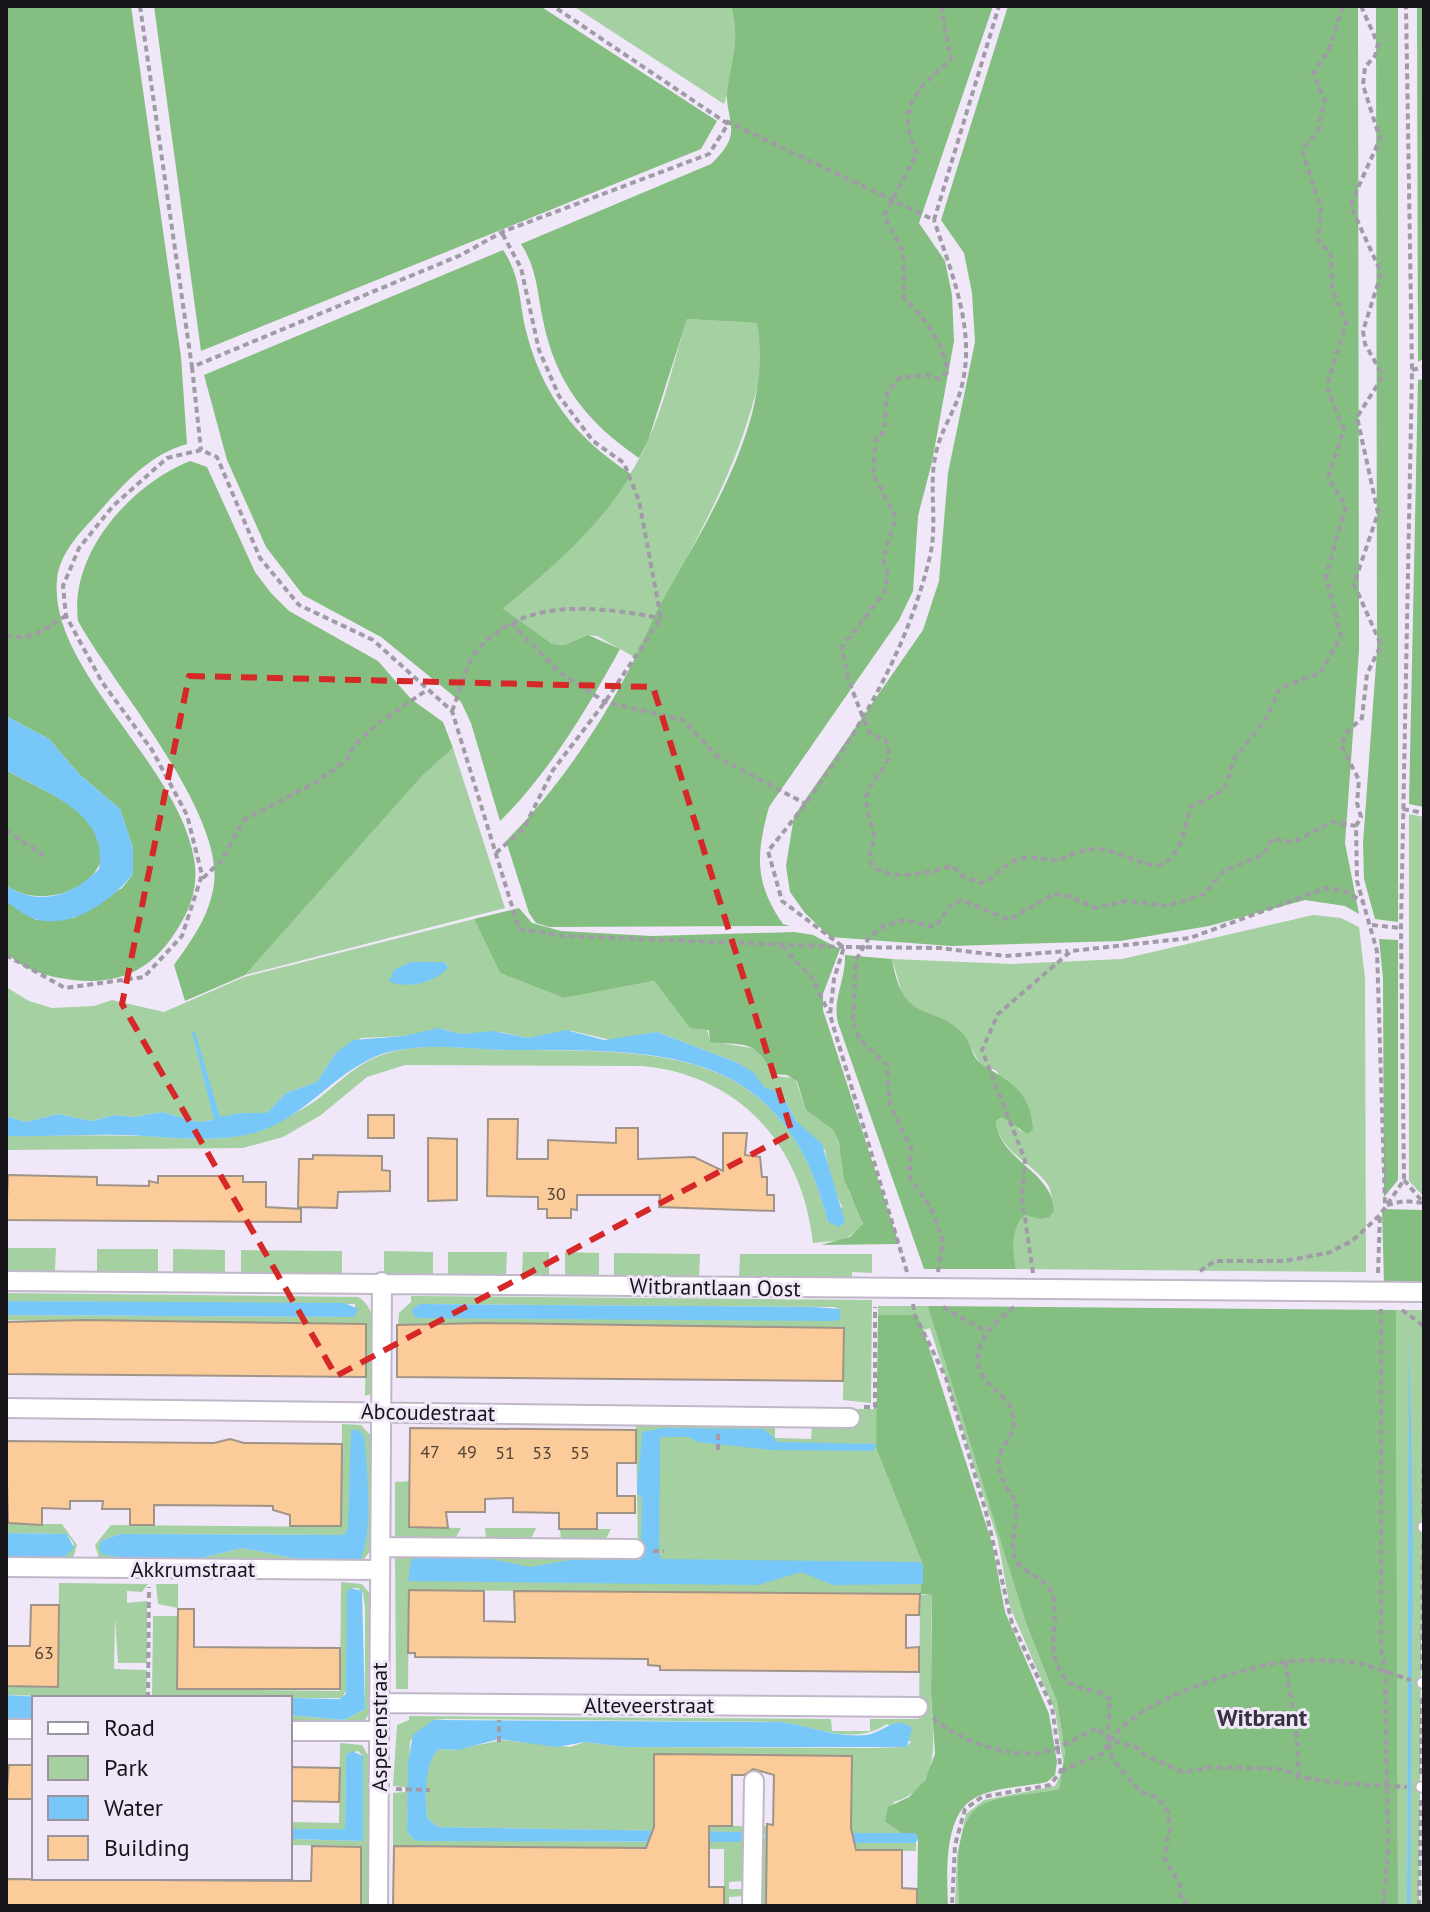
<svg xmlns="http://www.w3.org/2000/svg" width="1430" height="1912" viewBox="0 0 1430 1912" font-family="'PT Sans',sans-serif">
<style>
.green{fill:#a5d0a2;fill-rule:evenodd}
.forest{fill:#84be81}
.water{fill:#77c7f9}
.building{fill:#fbcc99;stroke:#a09488;stroke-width:2}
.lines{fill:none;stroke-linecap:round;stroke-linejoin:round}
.lane-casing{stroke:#c0b8c8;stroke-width:13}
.street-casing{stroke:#c0b8c8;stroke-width:22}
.path{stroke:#a19ba7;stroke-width:4;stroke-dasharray:6 4;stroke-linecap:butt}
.lane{stroke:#fff;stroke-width:9}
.street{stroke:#fff;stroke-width:18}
.marked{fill:none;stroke:#d62828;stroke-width:6;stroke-dasharray:16 10;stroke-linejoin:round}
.labels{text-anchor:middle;stroke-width:6;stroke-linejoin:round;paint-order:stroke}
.number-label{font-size:18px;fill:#51433a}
.street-label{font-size:22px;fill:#18151a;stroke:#f0e8f8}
.neighbourhood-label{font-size:24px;font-weight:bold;fill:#38313e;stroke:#f0e8f8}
</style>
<rect width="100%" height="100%" fill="#f0e8f8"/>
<path class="green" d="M573 6H731C741 40 736 70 724 104Z
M687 319 757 323C759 335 762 348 762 359 762 378 755 396 750 413 724 501 674 575 636 658L597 636 588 635 564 645 552 644 502 610C557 564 617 508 647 443 665 404 674 359 687 319Z
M453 748 505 908 245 975 423 775Z
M1409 814 1424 817V1197L1409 1181Z
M1313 915 1341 918 1359 927 1365 978 1366 1272 1016 1269C1013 1251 1010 1228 1024 1215L1050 1217 1054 1211C1052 1203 1052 1192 1048 1185 1033 1163 999 1152 996 1121L1002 1117 1011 1119 1022 1133 997 1071 980 1064 965 1036 910 1005 902 993 892 959 1013 964 1122 959Z
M474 919 500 973 564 998 654 981 690 1028H707L710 1041 757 1049 775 1076 795 1078 806 1110 833 1130 839 1142 849 1192 862 1217V1227L844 1240 813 1243C802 1147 742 1076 643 1066L405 1065 367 1077 321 1115 283 1137 243 1148 6 1150V1136C52 1135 99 1135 145 1136 174 1137 207 1142 236 1136 267 1129 292 1117 318 1099 341 1081 359 1061 388 1053 426 1041 475 1050 515 1050 666 1051 784 1047 828 1222L842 1207 832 1185 825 1150 796 1121 784 1097 764 1087 738 1063 657 1032 611 1040 572 1031 528 1038 500 1032 462 1034 443 1029 405 1036 361 1038 335 1054 317 1082 286 1093 267 1113H241L220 1118 194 1032 214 1120 197 1122 162 1112 134 1117 115 1115 92 1121 58 1114 26 1122 6 1116V987L29 1001 52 1008 94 1006 112 1000 164 1012 244 977ZM411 962H444L448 967 429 981 408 982Z
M6 1248H56L55 1271H6Z
M97 1249H158V1272H97Z
M173 1249 225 1250V1273H173Z
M241 1250 342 1251V1274L241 1273Z
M384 1251 433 1252V1275L384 1274Z
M448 1252H507L506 1275H448Z
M523 1252H549V1276H522Z
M565 1252 599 1253V1276H565Z
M614 1253 700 1254 699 1277 614 1276Z
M740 1254H872V1273L852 1272V1278L739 1277Z
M6 1293 358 1297C385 1312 373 1365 373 1393L365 1396 366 1325 6 1320V1315L354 1317 355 1304 6 1301Z
M411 1296 872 1300 871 1403 843 1400 844 1328 398 1325 399 1313 411 1302ZM420 1304 834 1307 840 1309 412 1313Z
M878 1306H928L931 1311 1026 1623 1057 1702 1065 1753 1059 1789 982 1805 958 1883 959 1906H955L957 1855 966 1814 984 1800 1055 1786 1064 1768 1055 1711 1010 1607 998 1541 930 1328 924 1330 915 1315H878Z
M1396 1310H1424L1419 1906H1410V1329L1407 1906H1398Z
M854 1409H878L876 1448 923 1565 920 1594 409 1590 408 1689H396L395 1554 638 1556 636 1425 775 1426V1438L811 1439 812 1427H853Z
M342 1424 361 1425 372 1437V1548L362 1562 100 1561 95 1545 111 1525 341 1527ZM364 1436 366 1538 359 1560H303L242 1548 197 1559 105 1555 101 1541 120 1534 344 1535 348 1529Z
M410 1481 409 1527 461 1528 455 1539 395 1543V1482Z
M6 1524H62L77 1545 72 1561H6V1557L63 1558 74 1544 67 1534 6 1533Z
M485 1528H536L531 1539H486Z
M560 1529H611L605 1540H561Z
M341 1582 362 1584 371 1595 370 1712 364 1722 290 1725V1715L344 1720 365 1709V1608L363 1593 358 1588H351L346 1691 342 1698H152L153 1616H177V1689L340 1691Z
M59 1583 148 1584 142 1592 127 1591V1603L147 1601V1663H118L115 1618 114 1669 147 1670 146 1698 6 1695V1686L58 1688Z
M156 1584H178V1608L158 1604Z
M920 1595H932C931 1626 931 1658 931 1689 931 1731 947 1786 894 1802L885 1822 902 1833 764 1834V1837L916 1842V1851L767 1849 766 1906H761V1826H851V1756L654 1755V1825L744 1826V1881L729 1882V1889H744V1896L729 1897V1904L744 1906H724V1849L393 1846V1793L405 1792V1787L393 1786 397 1725 409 1720V1716L831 1719 832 1731H870V1719H919ZM445 1719 779 1722C817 1726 852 1747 887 1724L911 1742 906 1747 871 1748 624 1747 585 1742 570 1747 502 1740 454 1750 439 1749C423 1762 424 1802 428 1819L438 1827 728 1832 743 1833 744 1836 653 1842 414 1840 407 1832 410 1741 433 1720Z
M340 1743 362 1745 371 1760 369 1906H361L362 1846 290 1845V1839L363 1841V1756L358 1751 346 1755 345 1829H290V1822L339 1823Z"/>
<path class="forest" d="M6 6H131L181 357 187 444C148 455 124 484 98 513 81 532 60 552 57 579 48 672 183 766 195 865 197 886 192 904 181 923 153 973 116 988 60 978 40 974 20 968 6 952V901L36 920 74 918 122 888 133 874V848L120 809 79 774 49 739 6 716Z
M154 6H540L717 121 701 149 201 351Z
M731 6H993L919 223 945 261 952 295 954 341 932 462 918 516 913 591 899 620 769 807C756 855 754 882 783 924L790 926 549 927 536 923 529 913 506 841C558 789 602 724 635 658 645 639 653 617 664 598 708 519 775 417 757 323L687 319 648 441 639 458C587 423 555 382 543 320 537 292 537 268 521 244L711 164C718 157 727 148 730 138 734 125 726 108 727 94 731 58 741 43 731 6Z
M1008 6H1358L1359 651 1345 843 1359 914 1345 906 1305 900 1209 926 1120 941 951 946 830 937 805 913 790 892 786 866 794 816 923 630 939 581 948 473 975 342 972 293 964 253 941 220Z
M1376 6H1398V922L1375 919 1364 879 1363 843 1377 651Z
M1417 6H1424V359L1418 362Z
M503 250C520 275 519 298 525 327 541 393 574 437 631 474 601 526 548 571 503 609L552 644 564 645 588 635 620 649C587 709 549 773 500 821L471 723 461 702 381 637 303 595 266 547 227 460 204 375Z
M1424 379V807L1409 804 1418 380Z
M190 461 207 467 255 572 271 593 289 611 378 661 411 699 443 722 453 748 423 775 245 975 185 1001 174 965C192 940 210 915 214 884 223 811 114 686 78 621 69 554 130 485 190 461Z
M6 770C33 786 68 798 89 822 135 872 50 918 6 885Z
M519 908 532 923 561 931 652 936 794 932 813 935 840 949 823 994V1010L899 1244 821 1245 850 1237 863 1224 844 1179 839 1142 833 1130 806 1110 797 1081 787 1075 772 1074C756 1039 746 1046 710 1042L709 1030 690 1028 654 981 564 998 500 973 474 919Z
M1379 939 1398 940V1180L1384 1197 1383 978Z
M845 955 892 959C904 1028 932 1000 964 1035 972 1044 972 1059 983 1065 1011 1083 1030 1091 1033 1129L1028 1134 1002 1117 996 1121C999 1161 1053 1171 1054 1211L1050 1217 1041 1219 1025 1215C1010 1228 1013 1251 1016 1269H924L838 1023C832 999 846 980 845 955Z
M1382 1209 1424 1210V1284L1384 1283Z
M928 1306 1396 1310 1398 1906H959C958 1879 953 1822 980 1806 1002 1794 1035 1795 1059 1789L1065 1753 1057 1702 1026 1623Z
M878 1315H915L921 1323 992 1543 1005 1612 1049 1714 1057 1762 1055 1775 1047 1782C1025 1787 992 1787 973 1799 943 1817 947 1876 948 1906H917L918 1840 915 1833H902L885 1822 888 1807 909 1797 925 1780 935 1754 931 1693 932 1595 920 1594 923 1565 876 1448Z"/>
<path class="water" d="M6 716 49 739 79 774 120 809 133 848V874C112 900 74 928 39 920 27 918 16 908 6 901V885C38 908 74 895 99 869 109 812 46 793 6 770Z
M411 962H444L448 967C439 982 404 990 389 981L394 970Z
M438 1028 462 1034 493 1031 528 1038 566 1030 604 1040 657 1032 738 1063 753 1072 764 1087 782 1094 796 1121 822 1144 845 1222 839 1227 828 1222C784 1047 666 1050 514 1050 473 1050 422 1041 382 1054 334 1071 305 1119 254 1133 212 1144 164 1136 121 1135 83 1134 44 1137 6 1136V1116L26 1122 58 1114 92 1121 115 1115 134 1117 162 1112 197 1122 214 1120 192 1032H195L220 1117 241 1113H267L286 1093 317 1082 335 1054 353 1040 405 1036Z
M6 1301 345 1303 358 1309 354 1317 6 1315Z
M420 1304 814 1307 840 1309V1319L833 1321 419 1318 413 1315 412 1309Z
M1409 1328 1413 1542 1410 1906H1407Z
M663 1428 764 1429 778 1442 877 1444 873 1451 771 1450 698 1442 689 1437H660L659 1554 662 1559 920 1562 923 1565V1584L833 1585 801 1572 758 1585 408 1581 411 1561 416 1557 491 1559 530 1567 570 1560H641L642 1498 637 1493C637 1472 642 1453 642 1432Z
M351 1430H359L364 1436C367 1461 374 1542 359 1561L303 1560 242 1548 197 1559 127 1558 104 1555 99 1550 101 1541 120 1534 344 1535 348 1529Z
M6 1533 67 1534 74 1548 63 1558 6 1557Z
M351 1588 362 1591 365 1709 344 1720 290 1715V1698L340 1699 346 1694 347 1592Z
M6 1695 59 1698H34V1718H6Z
M433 1720 779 1722C809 1725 835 1738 866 1735 883 1733 895 1714 912 1728L907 1747H624L585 1742 557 1747 499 1739 458 1750 439 1749C424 1761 424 1802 428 1819L438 1827 741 1832 744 1837 739 1842 422 1841 414 1840 407 1832 408 1762 413 1735Z
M352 1751 363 1756V1841L290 1839V1829H345L346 1755Z
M764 1833H915L918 1840 915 1843H775L766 1840Z"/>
<path class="building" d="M368 1115H394V1138H368Z
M488 1119H518L517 1159H548V1140L616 1143V1128H638V1159L694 1157 723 1171V1133H747L745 1155 760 1157 762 1177H767V1195H774V1211L659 1207 660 1195H577V1210L571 1209V1218H547V1209H538V1197L487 1196Z
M428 1138 457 1139V1200L428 1201Z
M313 1155 382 1156V1170L390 1171V1191L338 1192 337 1208 298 1207 299 1159H313Z
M8 1175 97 1177V1185L149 1186V1181L158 1183V1176H243V1182H266V1207L301 1209V1222L6 1220Z
M85 1320 366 1324V1377L6 1374V1322Z
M482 1323 844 1328 843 1381 397 1377V1325Z
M410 1428 636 1430V1463H617V1496H635V1513H597V1529H559V1513L513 1512V1498L485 1499V1512H446L448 1528 409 1527Z
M230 1439 244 1443 342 1444 341 1526H290V1515L273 1510V1506L154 1505V1525H130V1509H102L103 1501H70V1509L42 1508V1525L8 1523 6 1441 214 1443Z
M409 1590 484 1591V1621L515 1622 514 1591 920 1594 919 1615H906V1648L919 1647V1672L660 1670V1666L648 1665V1659L415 1657V1653H408Z
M31 1605H59L58 1687 6 1686V1646H30Z
M178 1609H194V1647L340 1648V1689H177Z
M654 1754 852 1756 851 1828 856 1850H902V1888L917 1889V1906H766L767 1824 773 1825 774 1775 753 1769 744 1775H732V1826H709V1887H724V1906H393L394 1846 646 1848 654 1827Z
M9 1765H34V1799H6Z
M290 1767 340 1768 339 1802 290 1801Z
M312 1846 361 1847V1906H6V1879L311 1881Z"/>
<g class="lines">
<g class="lane-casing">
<path id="lane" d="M1423 1527H1424
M1422 1683H1424
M1421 1787H1424"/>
</g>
<g class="street-casing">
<path id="street" d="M6 1281 1424 1292
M6 1408 850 1418
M380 1547 635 1549
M6 1567 380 1570
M379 1703 918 1707
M6 1729H34
M290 1731H379
M378 1906 382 1282
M752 1906 754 1781"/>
</g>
<path class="path" d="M140 6 192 367 461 255 502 232 709 154 728 124 553 6
M941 6 951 59C918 89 894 107 917 153L884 216 903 252 904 298C923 316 945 344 947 372L940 379 926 375 899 378 887 393 884 432 876 437 873 474 896 518 883 559 888 575 884 593 842 647 848 679 867 728 871 734 886 740C896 764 875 773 868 792 862 806 873 822 874 836 874 849 866 854 873 867 897 882 928 872 952 866L964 877 980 883C996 880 1002 865 1016 860 1034 853 1051 863 1059 860 1069 856 1081 850 1094 849 1112 847 1148 869 1159 865 1183 856 1184 826 1191 807L1224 790 1235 758 1267 717 1280 688 1320 673 1341 637 1326 576 1346 506 1328 478 1344 430 1328 390 1329 378 1346 324 1332 288 1331 255 1318 240 1321 209 1302 150 1317 132 1325 100 1313 74 1329 49 1343 6
M1361 6 1378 44 1375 56 1365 67 1363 85 1380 139 1352 201V209L1379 268 1380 277 1363 331 1365 344 1381 372 1380 381 1357 417 1378 513 1354 584 1381 645 1367 674 1362 718 1348 731 1341 745 1359 780 1357 803 1361 817 1356 826 1357 881 1377 951 1385 1205
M726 121 934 220 999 6
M192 367 201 450
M1412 370 1424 367
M511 623 558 671 605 702 683 720 719 758 806 804
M6 635C28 642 47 629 65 616
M452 711C460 692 466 662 479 648 527 596 598 607 661 618
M1403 809 1424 813
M6 830 47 858
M496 853 524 828 553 770 605 702 661 618 639 501 624 463 593 441 559 396 539 350 521 268 502 233
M203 878 221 861 244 820 316 782 346 761 355 744 380 722 427 690
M1372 925 1401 928
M782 946 812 978 829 1013
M842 946 782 901 768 851C839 765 904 666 930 556 938 522 928 486 936 453 941 429 957 408 962 385 976 329 951 272 934 220
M6 955 65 988 144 977 182 936 202 875 187 815 152 750 102 682 66 616 63 586 79 548 113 506 167 458 201 450 217 457 260 558 299 605 373 640 452 711 519 929 564 936 844 947
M1404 1180 1422 1201
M1387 1205 1404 1201 1424 1203
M1200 1271 1215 1261H1284L1328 1253 1352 1241 1380 1215 1404 1180 1401 928 1412 370 1406 6
M907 1272 830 1015 834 979 844 947 940 948 1005 956 1068 951
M938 1272 943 1240 931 1208 910 1178 911 1148 890 1105 887 1065 860 1040 853 1022 856 960 870 936 884 926 904 920 935 927 951 905 962 900 1009 920 1053 894 1068 896 1096 908 1126 901 1168 906 1204 894 1224 871 1264 854 1272 839 1294 842 1332 822 1356 826
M1033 1273 1022 1198 1025 1160 982 1050 998 1014 1071 951 1190 938 1326 888 1344 891 1364 902
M1378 1273 1380 1215
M913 1304 915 1315 946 1378 986 1512 1012 1623 1052 1707 1061 1771 1050 1785 982 1797 965 1809 955 1845 952 1906
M943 1307 985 1331
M1014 1307C988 1327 960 1356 992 1387 1002 1397 1011 1401 1013 1416 1019 1450 975 1447 1016 1501 1018 1518 1012 1534 1013 1551 1014 1571 1042 1575 1050 1590 1065 1618 1039 1646 1066 1679 1078 1693 1098 1687 1110 1699L1108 1739 1112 1759 1140 1791 1158 1798 1168 1812 1170 1828 1164 1858 1180 1885 1181 1899 1190 1906
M1381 1309V1648L1385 1672 1388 1853 1383 1906
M1402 1310 1424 1326
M864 1407H875V1307
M718 1450V1432
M1423 1514 1424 1396
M653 1551H664
M1285 1662 1296 1727 1299 1777
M1422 1670 1423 1539
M148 1698 149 1587
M933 1718C957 1740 1006 1757 1039 1753 1059 1750 1079 1736 1097 1728L1108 1739 1135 1747 1146 1756 1183 1772 1212 1767 1283 1769 1299 1777 1339 1783 1407 1787
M499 1742V1720
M1061 1771 1104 1753C1118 1705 1238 1668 1284 1662 1305 1660 1331 1660 1352 1662 1371 1665 1392 1674 1411 1680
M1421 1774 1422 1695
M396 1789 430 1790
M1419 1906 1421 1799"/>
<use href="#lane" class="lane"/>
<use href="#street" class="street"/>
</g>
<path class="marked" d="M189 676 653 687 792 1133 336 1376 122 1004Z"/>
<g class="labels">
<g class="number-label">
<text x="556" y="1200">30</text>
<text x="430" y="1458">47</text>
<text x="467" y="1458">49</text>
<text x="505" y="1459">51</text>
<text x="542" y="1459">53</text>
<text x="580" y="1459">55</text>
<text x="44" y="1659">63</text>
</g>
<g class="street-label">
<text transform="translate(715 1287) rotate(1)" y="8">Witbrantlaan Oost</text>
<text transform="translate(428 1412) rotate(1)" y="8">Abcoudestraat</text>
<text x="193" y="1577">Akkrumstraat</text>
<text x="649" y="1713">Alteveerstraat</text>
<text transform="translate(379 1727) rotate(-90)" y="8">Asperenstraat</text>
</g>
<g class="neighbourhood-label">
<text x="1262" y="1726">Witbrant</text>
</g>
</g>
<rect width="1430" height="1912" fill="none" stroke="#18151a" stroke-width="16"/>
<rect x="32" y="1696" width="260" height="184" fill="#f0e8f8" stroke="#9a949f" stroke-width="2"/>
<rect x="48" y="1722" width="40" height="12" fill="#ffffff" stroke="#9a949f" stroke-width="2"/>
<text x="104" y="1736" font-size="24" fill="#18151a">Road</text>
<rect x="48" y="1756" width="40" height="24" fill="#a5d0a2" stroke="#9a949f" stroke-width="2"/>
<text x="104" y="1776" font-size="24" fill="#18151a">Park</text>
<rect x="48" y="1796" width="40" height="24" fill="#77c7f9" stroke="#9a949f" stroke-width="2"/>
<text x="104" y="1816" font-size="24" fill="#18151a">Water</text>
<rect x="48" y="1836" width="40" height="24" fill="#fbcc99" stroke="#9a949f" stroke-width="2"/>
<text x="104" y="1856" font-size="24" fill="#18151a">Building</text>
</svg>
